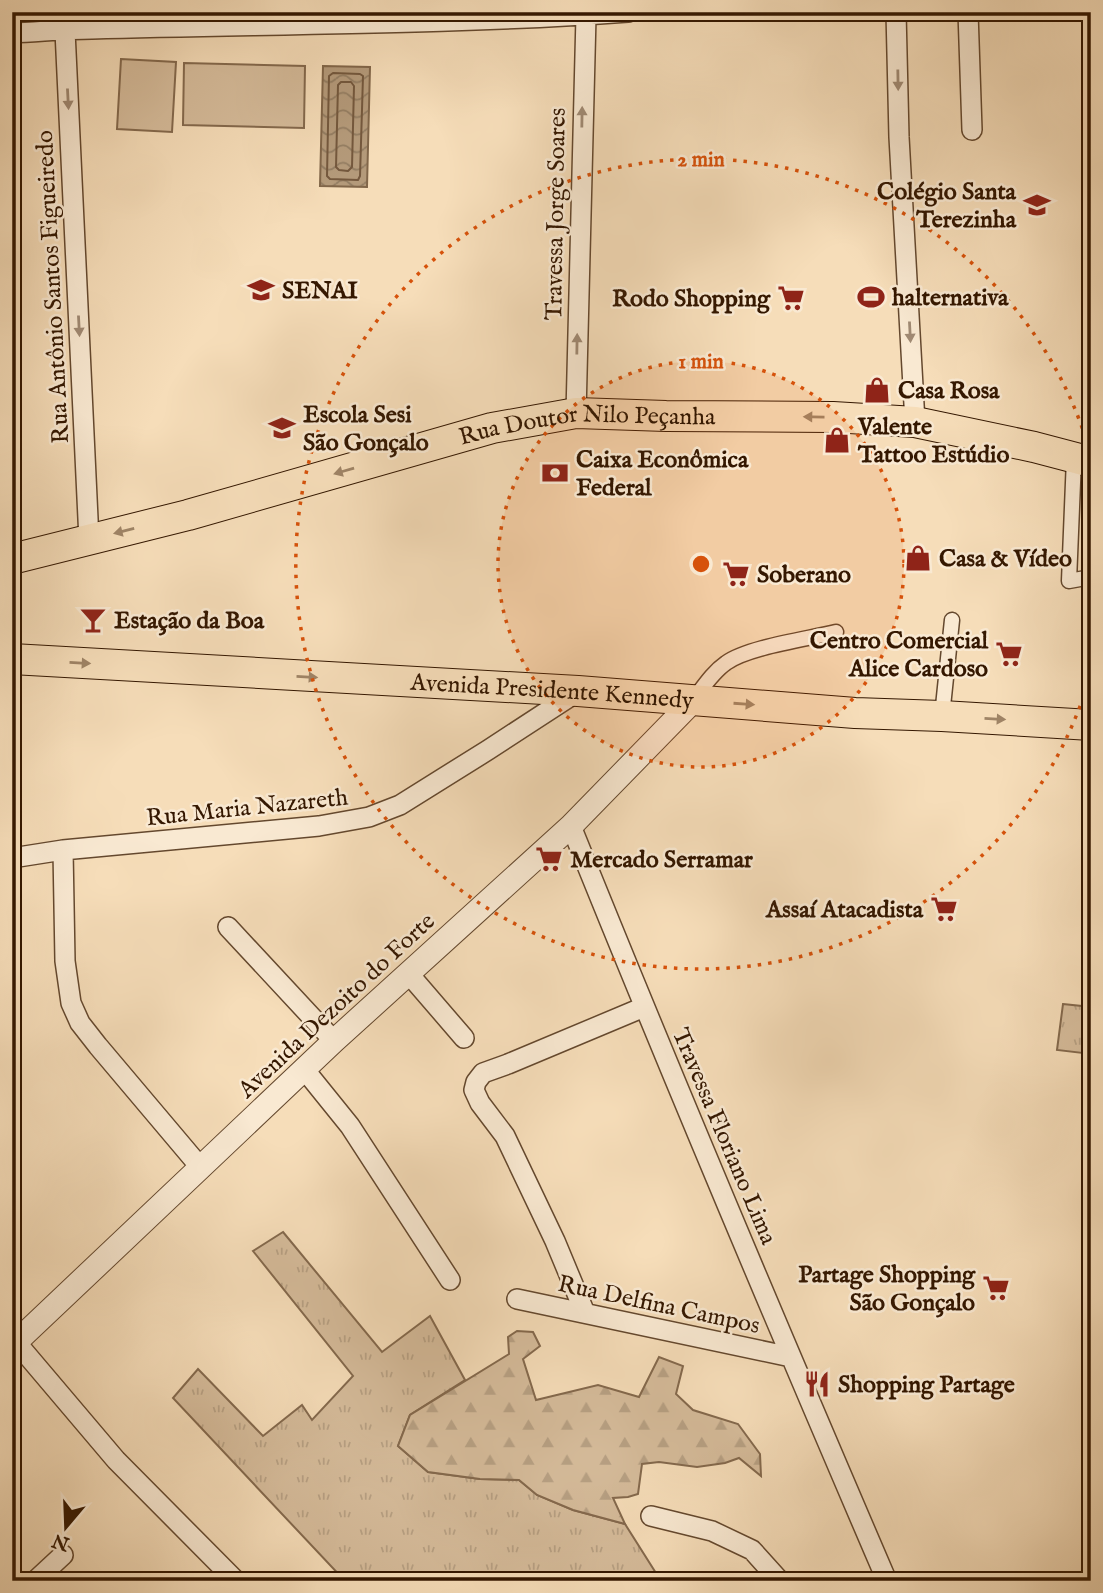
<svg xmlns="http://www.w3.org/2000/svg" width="1103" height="1593" viewBox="0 0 1103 1593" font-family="'IM FELL English',serif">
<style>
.grass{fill:url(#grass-tufts);stroke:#84694d;stroke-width:2}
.forest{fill:url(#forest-firs);stroke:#84694d;stroke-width:2}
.pitch{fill:#d5bb9a;stroke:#84694d;stroke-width:2}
.water{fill:url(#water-waves);stroke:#816649;stroke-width:2}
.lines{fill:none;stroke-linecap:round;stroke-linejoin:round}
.shore{stroke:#74583d;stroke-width:2}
.pedestrian-casing{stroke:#64482e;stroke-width:17}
.minor-casing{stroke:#64482e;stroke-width:22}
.tertiary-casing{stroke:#64482e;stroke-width:25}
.primary-casing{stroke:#341700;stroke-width:32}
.pedestrian{stroke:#f9e9d2;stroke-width:14}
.minor{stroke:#f9e9d2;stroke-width:19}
.tertiary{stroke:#f9e9d2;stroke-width:23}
.primary{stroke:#f6ddb9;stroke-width:30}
.oneway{fill:#a08a74}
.oneway2{fill:#9f8466}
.ring{fill:none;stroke:#d6520b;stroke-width:3.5;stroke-dasharray:3.5 7}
.labels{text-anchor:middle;stroke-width:5;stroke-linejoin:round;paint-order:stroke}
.poi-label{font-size:24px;font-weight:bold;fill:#341700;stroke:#f9e9d2;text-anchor:start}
.street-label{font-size:24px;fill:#341700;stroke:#f9e9d2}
.centre{fill:#d6520b;stroke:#f9e9d2;stroke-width:3.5}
.ring-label{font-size:21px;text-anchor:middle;font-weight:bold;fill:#d6520b;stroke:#f9e9d2;stroke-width:5;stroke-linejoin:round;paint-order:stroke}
</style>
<defs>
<pattern id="grass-tufts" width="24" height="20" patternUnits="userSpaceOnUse" patternTransform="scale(1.75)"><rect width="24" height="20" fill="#d5bb9a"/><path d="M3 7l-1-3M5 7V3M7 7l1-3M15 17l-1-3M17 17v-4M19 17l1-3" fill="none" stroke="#b7a083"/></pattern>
<pattern id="forest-firs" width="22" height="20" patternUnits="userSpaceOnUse" patternTransform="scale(1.75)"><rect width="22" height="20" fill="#d5bb9a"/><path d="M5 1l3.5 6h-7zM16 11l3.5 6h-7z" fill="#b7a083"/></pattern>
<pattern id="water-waves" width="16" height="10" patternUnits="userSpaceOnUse" patternTransform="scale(1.75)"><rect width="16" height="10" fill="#b49a7a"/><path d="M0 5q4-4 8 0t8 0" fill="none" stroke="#937d62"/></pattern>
</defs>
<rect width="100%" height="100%" fill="#f6ddb9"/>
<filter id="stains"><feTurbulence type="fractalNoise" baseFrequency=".00286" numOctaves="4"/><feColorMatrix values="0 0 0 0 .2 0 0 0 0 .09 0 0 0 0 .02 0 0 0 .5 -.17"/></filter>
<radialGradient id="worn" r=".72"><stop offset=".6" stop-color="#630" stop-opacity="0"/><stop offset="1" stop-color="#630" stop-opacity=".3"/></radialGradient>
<path class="grass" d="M1063 1004 1091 1007V1054L1057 1050Z
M283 1232 382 1352 430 1316 465 1380 410 1415 398 1446 428 1472 480 1479 519 1480 537 1495 573 1510 625 1524 661 1581H345L173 1398 198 1369 263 1436 302 1405 312 1420 353 1376 253 1251Z"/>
<path class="forest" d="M517 1331 533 1332 540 1346 523 1359 536 1400 598 1385 639 1397 659 1357 683 1366 676 1394 693 1410 738 1424 760 1454 761 1476 739 1458 725 1463 697 1467 659 1462 642 1464 638 1494 628 1497 613 1498 625 1524 573 1510 537 1495 519 1480 480 1479 428 1472 398 1446 410 1415 509 1354 508 1337Z"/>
<path class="pitch" d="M121 59 176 62 172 132 117 129Z
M184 63 305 66 304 128 183 125Z"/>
<path class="water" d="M323 66 370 67 367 187 320 186Z"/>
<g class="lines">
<path class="shore" d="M333 73 360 74 363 76 360 176 358 180 330 179 327 176 329 76Z
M341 82H351L354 86 352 167 348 171 339 170 336 167 338 85Z"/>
<g class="pedestrian-casing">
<path id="pedestrian" d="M1074 458 1069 581 1091 577
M694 699C704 686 713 672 726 663 748 647 808 639 836 632
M942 716 952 620"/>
</g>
<g class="minor-casing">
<path id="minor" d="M896 12 899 137 915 422
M968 12 972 130
M65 31 89 540
M12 33C39 32 65 29 92 29 271 24 450 25 628 12
M576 413 586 16
M571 826C673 1079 779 1330 887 1581
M63 850 65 961 71 1003 80 1023 98 1046 201 1168
M12 858 63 850 319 826 369 817 400 805 488 750 577 692
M228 927 334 1041
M408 973 464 1038
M304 1069 350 1126 450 1280
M517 1299 791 1357
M585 1313 555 1241 505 1136 480 1103 474 1090 476 1082 483 1073 508 1064 644 1007
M16 1342 116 1460 236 1581
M651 1516 712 1531 752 1550 780 1581
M35 1581 63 1555"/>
</g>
<g class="tertiary-casing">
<path id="tertiary" d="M12 1346 334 1041 571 826 694 700"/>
</g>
<g class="primary-casing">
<g id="primary">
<path id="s1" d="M12 559 188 515 492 428 576 413 666 416 833 417 915 422 1034 447 1091 462"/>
<path id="s2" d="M12 659 578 691 855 713 942 716 1091 725"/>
</g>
</g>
<use href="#pedestrian" class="pedestrian"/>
<use href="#minor" class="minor"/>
<use href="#tertiary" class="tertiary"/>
<use href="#primary" class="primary"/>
</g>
<defs><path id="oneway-solid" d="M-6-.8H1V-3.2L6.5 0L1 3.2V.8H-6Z" transform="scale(1.75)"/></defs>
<g class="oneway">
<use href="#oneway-solid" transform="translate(898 80) rotate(89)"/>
<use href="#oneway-solid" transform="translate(68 99) rotate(87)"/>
<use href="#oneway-solid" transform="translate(582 117) rotate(-89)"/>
<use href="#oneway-solid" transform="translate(79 326) rotate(87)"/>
<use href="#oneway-solid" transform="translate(910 332) rotate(87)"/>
<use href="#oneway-solid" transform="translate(577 344) rotate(-89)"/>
</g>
<g class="oneway2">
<use href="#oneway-solid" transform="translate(814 417) rotate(-179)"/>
<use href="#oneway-solid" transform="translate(344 471) rotate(164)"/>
<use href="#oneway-solid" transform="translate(124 531) rotate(166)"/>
<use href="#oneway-solid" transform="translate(80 663) rotate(3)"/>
<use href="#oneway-solid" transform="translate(307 677) rotate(3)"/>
<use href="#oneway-solid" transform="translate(744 704) rotate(4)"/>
<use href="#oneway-solid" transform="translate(995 719) rotate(3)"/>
</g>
<circle cx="701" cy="564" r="203" fill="#d6520b" fill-opacity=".12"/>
<g class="ring">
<circle cx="701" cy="564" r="203"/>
<path d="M1090 676A405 405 0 1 1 1090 452"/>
</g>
<defs>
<g id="school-bare" transform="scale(2.1)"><path d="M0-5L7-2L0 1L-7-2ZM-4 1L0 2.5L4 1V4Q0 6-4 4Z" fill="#8f2418" stroke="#f9e9d2" stroke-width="2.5" paint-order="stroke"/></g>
<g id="university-bare" transform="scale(2.1)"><path d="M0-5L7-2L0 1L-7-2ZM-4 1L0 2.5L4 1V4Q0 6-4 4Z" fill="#8f2418" stroke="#f9e9d2" stroke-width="2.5" paint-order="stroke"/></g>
<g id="stadium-bare" transform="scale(2.1)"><path d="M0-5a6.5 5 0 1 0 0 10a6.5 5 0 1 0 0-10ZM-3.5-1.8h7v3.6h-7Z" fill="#8f2418" stroke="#f9e9d2" stroke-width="2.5" paint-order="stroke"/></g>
<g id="supermarket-bare" transform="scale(2.1)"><path d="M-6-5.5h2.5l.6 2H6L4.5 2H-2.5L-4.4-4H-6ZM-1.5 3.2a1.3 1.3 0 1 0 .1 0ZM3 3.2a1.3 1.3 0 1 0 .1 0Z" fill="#8f2418" stroke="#f9e9d2" stroke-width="2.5" paint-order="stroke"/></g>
<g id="shop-bare" transform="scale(2.1)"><path d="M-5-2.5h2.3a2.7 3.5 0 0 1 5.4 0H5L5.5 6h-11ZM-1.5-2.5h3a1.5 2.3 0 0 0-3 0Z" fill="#8f2418" stroke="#f9e9d2" stroke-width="2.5" paint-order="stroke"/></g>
<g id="bank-bare" transform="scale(2.1)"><path d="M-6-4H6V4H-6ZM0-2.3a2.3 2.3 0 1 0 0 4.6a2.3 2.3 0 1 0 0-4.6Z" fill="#8f2418" stroke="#f9e9d2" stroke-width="2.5" paint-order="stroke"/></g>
<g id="bar-bare" transform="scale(2.1)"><path d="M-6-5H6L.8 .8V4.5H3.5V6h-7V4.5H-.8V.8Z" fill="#8f2418" stroke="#f9e9d2" stroke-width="2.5" paint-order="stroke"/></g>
<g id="restaurant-bare" transform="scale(2.1)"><path d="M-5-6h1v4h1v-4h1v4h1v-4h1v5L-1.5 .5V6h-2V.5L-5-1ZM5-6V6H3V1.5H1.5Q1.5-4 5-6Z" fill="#8f2418" stroke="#f9e9d2" stroke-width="2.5" paint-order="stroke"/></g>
</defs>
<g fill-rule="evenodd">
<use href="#school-bare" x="1037" y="205"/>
<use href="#university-bare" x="261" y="290"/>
<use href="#stadium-bare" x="871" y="297"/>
<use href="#supermarket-bare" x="791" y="298"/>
<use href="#shop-bare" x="877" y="390"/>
<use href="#school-bare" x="282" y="428"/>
<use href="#shop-bare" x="837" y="440"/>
<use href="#bank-bare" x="555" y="473"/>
<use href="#shop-bare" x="918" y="558"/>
<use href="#supermarket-bare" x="736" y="574"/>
<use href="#bar-bare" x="93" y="620"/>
<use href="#supermarket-bare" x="1009" y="654"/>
<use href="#supermarket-bare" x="549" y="859"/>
<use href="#supermarket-bare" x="944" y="909"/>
<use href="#supermarket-bare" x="996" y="1288"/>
<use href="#restaurant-bare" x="817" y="1384"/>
</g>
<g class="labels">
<g class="poi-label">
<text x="1016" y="199" text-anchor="end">Colégio Santa<tspan x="1016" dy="28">Terezinha</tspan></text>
<text x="282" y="298">SENAI</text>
<text x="892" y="305">halternativa</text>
<text x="770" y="306" text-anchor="end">Rodo Shopping</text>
<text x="898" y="398">Casa Rosa</text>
<text x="303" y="422">Escola Sesi<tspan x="303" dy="28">São Gonçalo</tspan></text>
<text x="858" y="434">Valente<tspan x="858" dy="28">Tattoo Estúdio</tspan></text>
<text x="576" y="467">Caixa Econômica<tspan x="576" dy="28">Federal</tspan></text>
<text x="939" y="566">Casa &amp; Vídeo</text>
<text x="757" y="582">Soberano</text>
<text x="114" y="628">Estação da Boa</text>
<text x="988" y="648" text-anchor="end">Centro Comercial<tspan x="988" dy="28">Alice Cardoso</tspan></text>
<text x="570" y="867">Mercado Serramar</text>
<text x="923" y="917" text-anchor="end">Assaí Atacadista</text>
<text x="975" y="1282" text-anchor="end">Partage Shopping<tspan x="975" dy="28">São Gonçalo</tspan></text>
<text x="838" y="1392">Shopping Partage</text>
</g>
<g class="street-label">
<text transform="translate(555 214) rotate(-89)" y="8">Travessa Jorge Soares</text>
<text transform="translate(52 287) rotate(-93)" y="8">Rua Antônio Santos Figueiredo</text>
<text dy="8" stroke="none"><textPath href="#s1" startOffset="593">Rua Doutor Nilo Peçanha</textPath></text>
<text dy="8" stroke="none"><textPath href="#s2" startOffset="541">Avenida Presidente Kennedy</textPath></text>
<text transform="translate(247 807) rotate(-6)" y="8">Rua Maria Nazareth</text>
<text transform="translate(336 1005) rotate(-43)" y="8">Avenida Dezoito do Forte</text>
<text transform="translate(725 1136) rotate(67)" y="8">Travessa Floriano Lima</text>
<text transform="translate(659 1304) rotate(12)" y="8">Rua Delfina Campos</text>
</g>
</g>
<circle cx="701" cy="564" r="10" class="centre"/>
<g class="ring-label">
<text x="701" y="166">2 min</text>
<text x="701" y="368">1 min</text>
</g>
<rect width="1103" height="1593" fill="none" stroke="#f6ddb9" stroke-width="42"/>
<rect x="14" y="14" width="1075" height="1565" fill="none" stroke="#341700" stroke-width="3.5"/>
<rect x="21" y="21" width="1061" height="1551" fill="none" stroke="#341700" stroke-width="2"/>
<g transform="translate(66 1527) rotate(199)" stroke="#f9e9d2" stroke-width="5" paint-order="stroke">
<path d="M0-5L12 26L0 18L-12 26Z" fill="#341700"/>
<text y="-10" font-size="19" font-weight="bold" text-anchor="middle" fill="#341700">N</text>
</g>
<rect width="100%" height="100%" filter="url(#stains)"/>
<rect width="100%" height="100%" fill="url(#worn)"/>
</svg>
